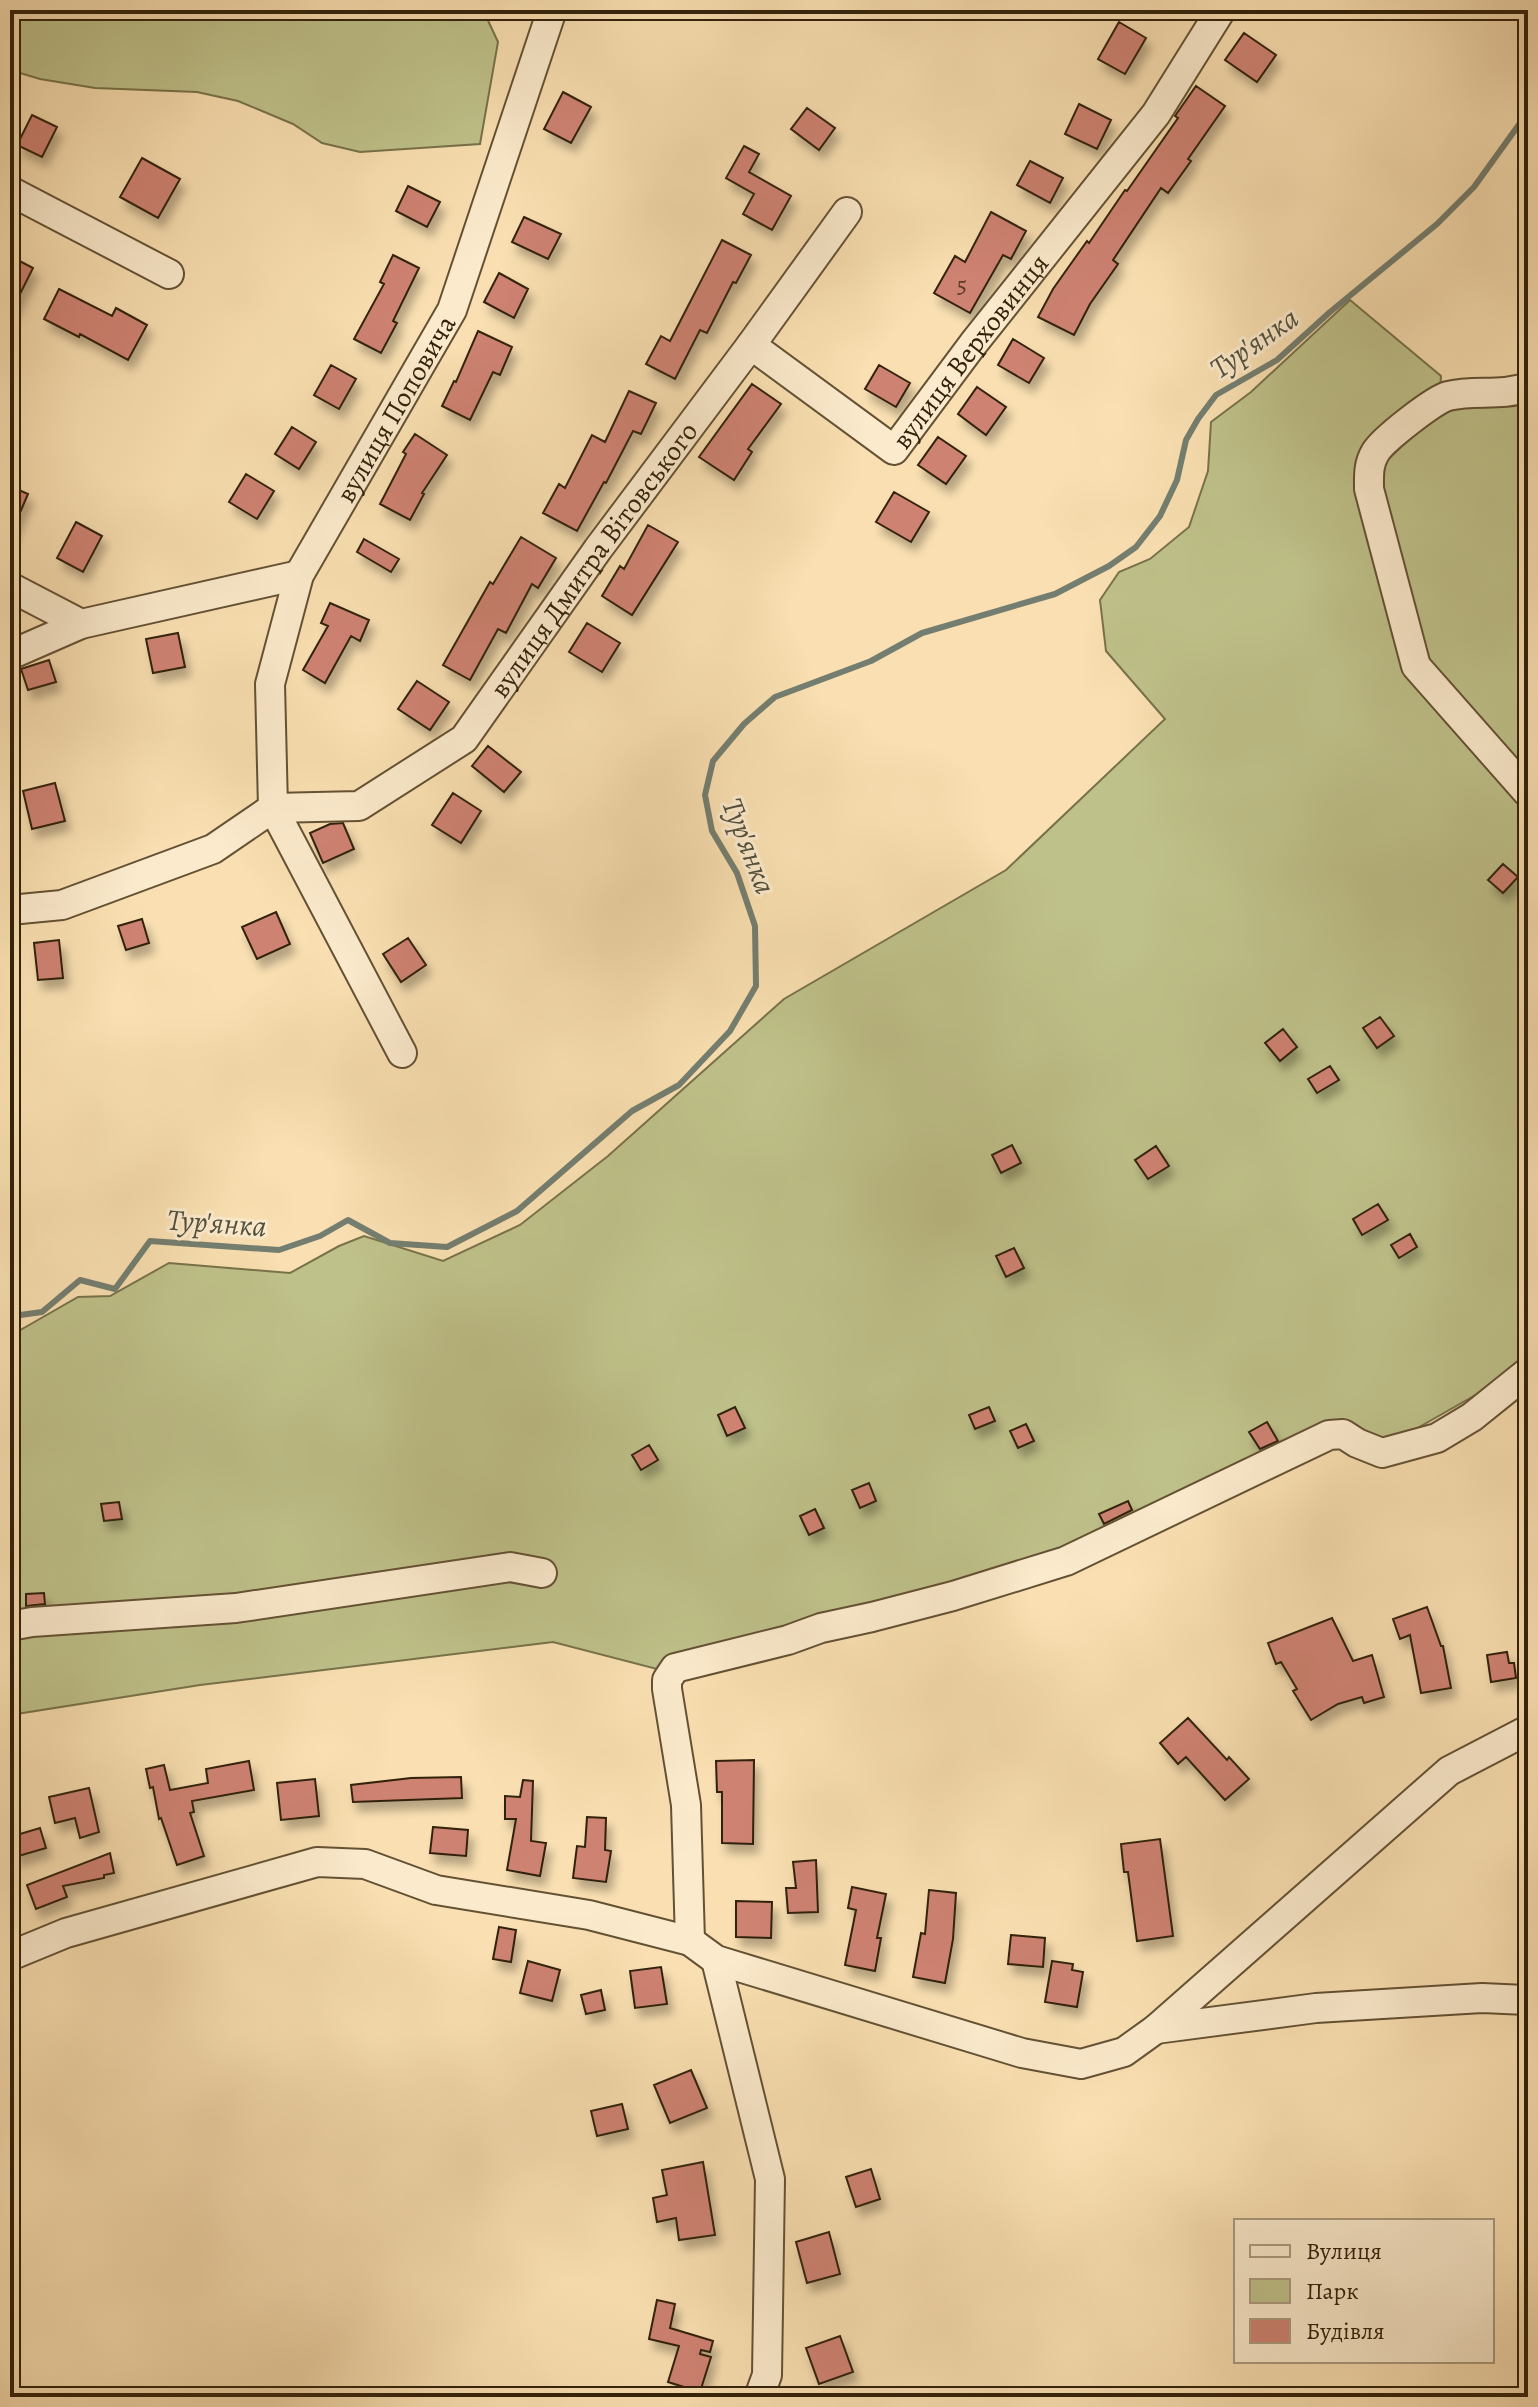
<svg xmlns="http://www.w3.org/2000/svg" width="1538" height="2407" viewBox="0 0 1538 2407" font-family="Alegreya,serif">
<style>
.green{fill:#bfc18a;stroke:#78724a;stroke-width:2}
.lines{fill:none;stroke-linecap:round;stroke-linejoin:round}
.stream{stroke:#747e70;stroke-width:6}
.building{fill:#ce8272;stroke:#32220b;stroke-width:2;filter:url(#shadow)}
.minor-casing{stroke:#645134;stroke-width:32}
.minor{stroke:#fbeacc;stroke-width:28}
.labels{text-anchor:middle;stroke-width:6;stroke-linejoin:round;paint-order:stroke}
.number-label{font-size:24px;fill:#593a25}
.street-label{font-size:28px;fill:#32220b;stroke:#fbeacc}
.water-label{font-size:30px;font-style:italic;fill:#53503d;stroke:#fbeacc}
</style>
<defs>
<filter id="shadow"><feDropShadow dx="5" dy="9" stdDeviation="4" flood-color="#0004"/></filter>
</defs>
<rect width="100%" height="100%" fill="#f9dfb1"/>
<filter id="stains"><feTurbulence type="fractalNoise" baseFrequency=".0025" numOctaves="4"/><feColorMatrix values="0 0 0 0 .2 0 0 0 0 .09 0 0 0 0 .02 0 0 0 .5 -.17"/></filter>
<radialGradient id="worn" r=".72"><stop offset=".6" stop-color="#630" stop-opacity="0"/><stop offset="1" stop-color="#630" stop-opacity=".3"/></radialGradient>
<path class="green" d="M10 10H480L485 14 498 42 480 144 360 152 322 143 293 124 238 101 197 92 95 88 40 79 10 70Z
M1350 300 1441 376 1440 391 1528 388V1360L1516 1372 1391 1443 1334 1438 1079 1563 684 1676 553 1642 200 1685 10 1715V1336L78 1297 110 1296 169 1263 290 1273 339 1246 364 1236 443 1261 520 1225 608 1156 784 999 1006 870 1165 719 1106 651 1100 600 1119 572 1150 559 1189 527 1208 471 1211 422 1251 392Z"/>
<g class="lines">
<path class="stream" d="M10 1318 13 1316 42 1312 80 1280 115 1289 150 1241 279 1250 320 1236 348 1220 390 1243 447 1247 517 1211 632 1111 679 1085 730 1031 756 986 755 926 737 873 712 831 705 795 713 761 744 724 775 697 871 661 922 633 1055 594 1109 566 1136 547 1160 516 1177 480 1186 440 1198 419 1216 395 1277 360 1330 312 1437 224 1474 187 1528 112"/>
</g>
<path class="building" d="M1119 22 1146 38 1125 74 1098 59Z
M1244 33 1276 55 1257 82 1225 60Z
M1196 86 1225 106 1188 159 1191 161 1168 193 1161 188 1113 260 1118 264 1090 304 1074 335 1038 317 1053 289 1087 241 1089 243 1125 190 1127 191 1178 118 1175 116Z
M563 92 591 107 571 143 544 129Z
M1079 104 1111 120 1097 149 1065 134Z
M807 108 835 128 819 150 791 129Z
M32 115 57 127 42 157 17 145Z
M744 146 759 154 749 172 791 196 772 230 743 214 754 194 726 178Z
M142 158 180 179 158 218 120 197Z
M1030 161 1063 178 1050 203 1017 185Z
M408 186 440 202 427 227 396 211Z
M991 212 1026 231 1011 259 1003 255 970 313 934 293 955 256 965 262Z
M524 217 561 234 548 259 512 242Z
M722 240 751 255 736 283 733 282 707 333 700 330 675 379 646 364 661 336 670 341Z
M393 255 419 268 393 321 397 323 381 353 354 339 384 284 380 282Z
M10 256 33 268 10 314Z
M499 273 528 289 514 318 484 302Z
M59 289 112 316 116 308 147 325 128 360 80 334 79 337 44 319Z
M478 331 512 347 500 375 493 372 470 420 442 406 454 381 456 382Z
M1013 339 1044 358 1029 383 998 365Z
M331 365 356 379 339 409 314 395Z
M879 365 910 383 896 407 865 389Z
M752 384 781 404 748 449 752 452 734 480 699 457Z
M977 387 1006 407 986 435 958 414Z
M629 391 656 403 641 434 633 431 606 483 604 482 577 531 543 513 559 484 565 488 592 435 605 442Z
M292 427 316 442 299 469 275 454Z
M415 434 447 455 422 493 424 494 410 520 380 504 406 454 403 452Z
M938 437 966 456 946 484 918 465Z
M246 474 274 491 257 519 229 502Z
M10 486 28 494 10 536Z
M894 492 929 512 911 542 876 522Z
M76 522 102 536 83 572 57 558Z
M648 525 678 542 632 615 602 596 620 566 624 569Z
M521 537 556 558 538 588 532 584 506 633 498 629 470 680 443 665 490 582 493 584Z
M364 539 399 559 391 572 357 552Z
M330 603 369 620 360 641 351 636 325 683 303 670 328 626 321 623Z
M587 623 620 643 602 672 569 652Z
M178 633 185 667 153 673 146 639Z
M49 660 56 682 28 690 21 669Z
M417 681 449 702 430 730 398 709Z
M488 746 521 772 504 792 472 766Z
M55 783 65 821 32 829 23 791Z
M453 793 481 811 461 843 432 825Z
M343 823 354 849 323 863 310 833 330 824Z
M1503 864 1518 877 1503 893 1488 880Z
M276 912 290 944 257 959 242 927Z
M142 919 149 943 126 950 118 926Z
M408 938 426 965 401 982 383 954Z
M59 940 63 978 38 980 34 943Z
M1380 1017 1394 1036 1377 1048 1363 1028Z
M1283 1029 1297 1047 1280 1061 1265 1043Z
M1330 1066 1339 1080 1317 1093 1308 1079Z
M1012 1145 1021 1163 1001 1173 992 1155Z
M1156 1146 1169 1166 1148 1179 1135 1160Z
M1378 1204 1388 1220 1362 1235 1353 1219Z
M1410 1234 1417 1247 1399 1258 1391 1245Z
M1014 1248 1024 1268 1006 1277 996 1256Z
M735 1407 745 1428 727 1436 718 1415Z
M989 1407 995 1421 975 1429 969 1415Z
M1267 1422 1278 1441 1260 1449 1249 1432Z
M1026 1424 1034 1441 1018 1448 1010 1431Z
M649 1445 658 1460 641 1470 632 1455Z
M869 1483 876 1501 860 1508 852 1490Z
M1128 1501 1132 1510 1104 1524 1099 1514Z
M119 1502 122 1519 104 1521 101 1504Z
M815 1509 824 1528 809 1535 800 1516Z
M44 1593 45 1604 26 1606V1594Z
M1427 1607 1441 1646H1443L1451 1688 1421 1693 1410 1635 1400 1639 1393 1619Z
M1332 1618 1353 1661 1372 1655 1384 1697 1364 1703 1362 1697 1338 1704 1311 1720 1293 1691 1297 1689 1281 1662 1276 1664 1268 1643Z
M1507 1652 1509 1663H1514L1516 1678 1491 1682 1487 1655Z
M1188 1718 1227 1760 1229 1757 1249 1779 1225 1800 1186 1757 1178 1764 1160 1743Z
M754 1760 753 1844 722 1843V1792H717L716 1761Z
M249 1761 254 1790 192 1801 194 1812 190 1813 204 1856 177 1865 161 1818 159 1819 153 1787 150 1788 146 1769 164 1765 170 1790 208 1783 206 1769Z
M461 1777 462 1798 353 1802 351 1785 411 1778Z
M315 1779 319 1816 281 1820 277 1783Z
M523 1780 533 1781 531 1841 546 1843 540 1876 507 1870 516 1819H505V1796L520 1797Z
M89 1788 99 1832 80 1838 75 1818 55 1823 49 1797Z
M587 1817 606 1818 605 1850 611 1851 606 1882 573 1878 577 1846 585 1847Z
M433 1827 468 1830 466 1856 430 1853Z
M40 1828 46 1848 15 1857 10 1837Z
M1160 1839 1173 1936 1137 1941 1128 1872H1124L1121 1844Z
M110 1853 114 1873 104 1875V1878L63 1886 67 1897 36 1909 27 1885Z
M816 1860 818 1912 788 1913 786 1888H796L793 1862Z
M852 1887 886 1894 877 1938H881L875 1971 845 1965 856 1910 848 1908Z
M929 1890 956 1893 953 1939 945 1983 913 1977 921 1933 925 1934Z
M736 1901 772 1902 771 1938 736 1937Z
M499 1927 516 1930 511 1962 493 1959Z
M1011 1935 1045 1938 1043 1967 1008 1964Z
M528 1961 560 1970 552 2001 520 1993Z
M1052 1961 1073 1964 1072 1970 1083 1972 1077 2007 1045 2002Z
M661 1967 667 2004 635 2008 630 1971Z
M601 1990 605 2010 586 2014 581 1995Z
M691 2070 707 2108 670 2123 654 2085Z
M622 2104 628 2129 597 2136 591 2111Z
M703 2162 715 2235 679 2240 676 2218 657 2222 653 2198 667 2195 662 2170Z
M871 2169 880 2199 856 2207 846 2177Z
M829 2232 840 2274 807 2283 796 2242Z
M657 2300 675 2304 670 2328 713 2341 710 2352 701 2350 700 2354 711 2357 700 2392 668 2382 679 2346 649 2339Z
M840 2336 853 2372 819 2384 806 2348Z"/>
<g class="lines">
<g class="minor-casing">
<g id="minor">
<path d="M10 191 169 274"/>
<path id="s1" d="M751 345 894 450 973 344 1156 114 1221 10"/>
<path d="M1528 387C1500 397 1475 389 1448 396 1434 400 1382 440 1375 453 1368 465 1369 476 1369 489L1416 666 1528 793"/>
<path d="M10 587 81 624 299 575"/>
<path d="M10 655 81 624"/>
<path id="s2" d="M273 808 359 806 464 739 598 549 751 345 847 212"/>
<path d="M10 910 62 905 213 849 273 808"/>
<path id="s3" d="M402 1053 273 808 270 684 299 575 452 310 552 10"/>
<path d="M10 1626 32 1622 236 1608 510 1567 542 1573"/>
<path d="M690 1941 686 1805 667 1689V1680L675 1668 788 1640 821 1628 872 1617 953 1596 1066 1561 1329 1435 1343 1434 1357 1443 1382 1453 1437 1438 1472 1417 1528 1372"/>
<path d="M10 1956 66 1933 317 1862 365 1864 436 1890 589 1915 690 1941 716 1960 1022 2053 1081 2064 1124 2052 1156 2029 1449 1771 1528 1730"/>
<path d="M716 1960 770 2179 767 2375 759 2397"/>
<path d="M1156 2029 1316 2008 1482 1998 1528 2000"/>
</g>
</g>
<use href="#minor" class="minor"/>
</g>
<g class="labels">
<g class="number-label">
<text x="962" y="293">5</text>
</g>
<g class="street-label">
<text dy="10" stroke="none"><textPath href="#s1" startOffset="302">вулиця Верховинця</textPath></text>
<text dy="10" stroke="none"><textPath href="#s3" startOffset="706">вулиця Поповича</textPath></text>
<text dy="10" stroke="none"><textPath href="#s2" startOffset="432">вулиця Дмитра Вітовського</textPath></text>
</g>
<g class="water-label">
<text transform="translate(1254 343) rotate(-35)" y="10">Тур'янка</text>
<text transform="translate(749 846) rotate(69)" y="10">Тур'янка</text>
<text transform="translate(217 1223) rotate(4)" y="10">Тур'янка</text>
</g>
</g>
<rect width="1538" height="2407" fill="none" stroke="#f9dfb1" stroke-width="40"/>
<rect x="12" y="12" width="1514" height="2383" fill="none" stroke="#32220b" stroke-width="4"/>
<rect x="20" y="20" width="1498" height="2367" fill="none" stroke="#32220b" stroke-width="2"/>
<rect x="1234" y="2219" width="260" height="144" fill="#fbeacc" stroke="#ab9a7f" stroke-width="2"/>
<rect x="1250" y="2245" width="40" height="12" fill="#fbeacc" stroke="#ab9a7f" stroke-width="2"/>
<text x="1306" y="2259" font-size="24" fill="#32220b">Вулиця</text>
<rect x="1250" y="2279" width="40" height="24" fill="#bfc18a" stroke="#ab9a7f" stroke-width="2"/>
<text x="1306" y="2299" font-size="24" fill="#32220b">Парк</text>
<rect x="1250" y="2319" width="40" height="24" fill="#ce8272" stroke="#ab9a7f" stroke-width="2"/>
<text x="1306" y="2339" font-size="24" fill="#32220b">Будівля</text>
<rect width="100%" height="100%" filter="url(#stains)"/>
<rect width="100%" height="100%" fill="url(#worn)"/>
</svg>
